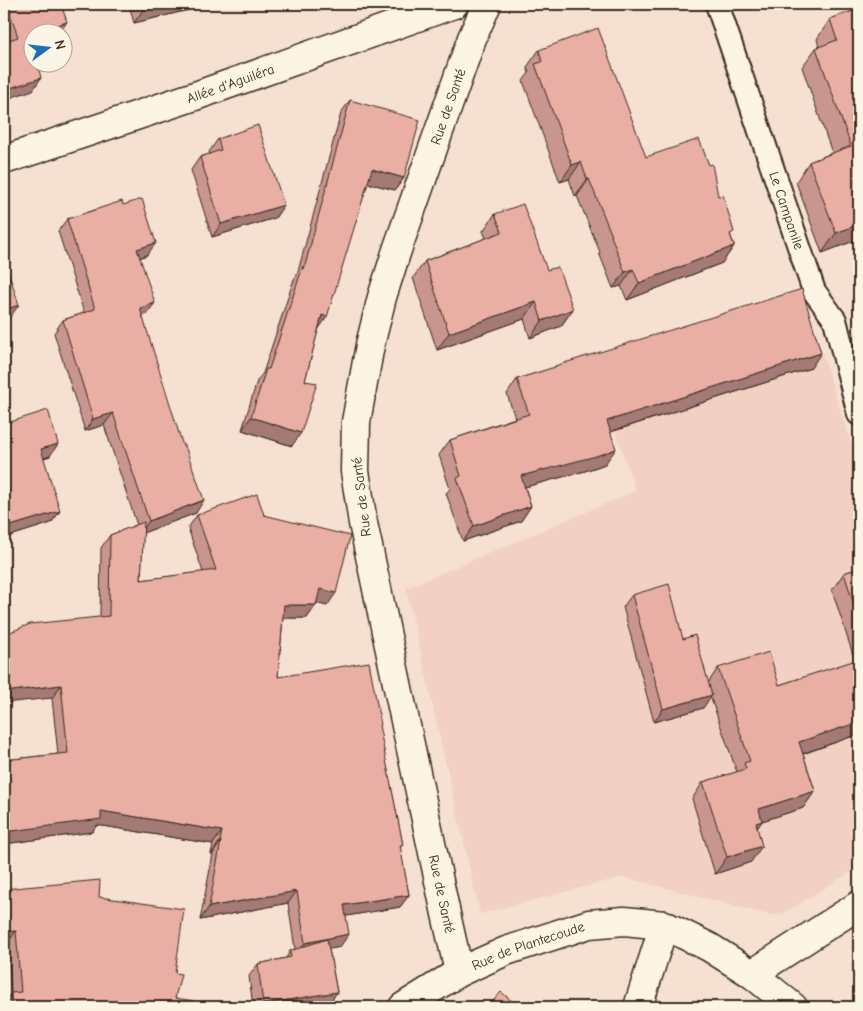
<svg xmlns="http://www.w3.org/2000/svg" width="863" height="1011" viewBox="0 0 863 1011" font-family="'Comic Neue',sans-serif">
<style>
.built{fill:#f2d1c4}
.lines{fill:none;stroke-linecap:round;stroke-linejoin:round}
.lane-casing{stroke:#3b2a1e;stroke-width:26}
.street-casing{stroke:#3b2a1e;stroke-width:31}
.lane{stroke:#fcf5e5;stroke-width:22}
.street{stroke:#fcf5e5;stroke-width:28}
.wall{fill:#c8968e;stroke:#3b2a1e}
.shaded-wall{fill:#a37a74;stroke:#3b2a1e}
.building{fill:#e9afa5;stroke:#3b2a1e}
.labels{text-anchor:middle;stroke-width:4;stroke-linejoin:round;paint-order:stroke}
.street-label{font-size:14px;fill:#3b2a1e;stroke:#fcf5e5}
</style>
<rect width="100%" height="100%" fill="#f6e0d2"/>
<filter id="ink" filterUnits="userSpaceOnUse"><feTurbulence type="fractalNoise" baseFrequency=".02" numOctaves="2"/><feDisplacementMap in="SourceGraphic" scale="10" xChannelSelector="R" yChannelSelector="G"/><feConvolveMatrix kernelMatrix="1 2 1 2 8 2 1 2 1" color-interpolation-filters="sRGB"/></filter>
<g filter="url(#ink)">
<path class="built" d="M805 300 859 468V867L781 915H769L623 877 480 914 406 588 636 491 615 431 791 305Z"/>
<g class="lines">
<g class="lane-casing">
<g id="lane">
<path id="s1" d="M717 4 814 291 835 320 859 414"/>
</g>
</g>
<g class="street-casing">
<g id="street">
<path id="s2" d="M4 160 198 95 454 4"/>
<path id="s3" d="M459 972 446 914 363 523 355 471 356 422 370 345 382 297 397 250 472 38 487 4"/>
<path d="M752 974 859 905"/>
<path id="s4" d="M403 1007 459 972 506 951 589 924 624 921 664 925 709 947 752 974 793 1007"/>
<path d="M638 1007 664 925"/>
</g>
</g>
<use href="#lane" class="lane"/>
<use href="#street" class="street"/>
</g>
<path class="wall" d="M4 4H61L32 32 33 90 7 41 4 33Z
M129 4H214L134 23Z
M859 9V239L822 253 796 182 809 162 832 153 802 67 816 48 819 47 817 39 830 19Z
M539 50 646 157 718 196 734 246 722 263 627 300 621 286 613 288 599 253 600 252 577 196H575L569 179 560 182 523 81 529 73 527 67Z
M350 100 404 178 395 190 368 183 318 330 305 381 292 446 242 430 257 381 263 373 294 279 297 275 341 113Z
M218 139 284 205 275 218 212 237 191 170 200 157 210 154 209 152Z
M123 205 147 255 140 258 146 315 142 316 196 513 143 533 141 580 203 572 188 528 197 515H264L327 606 317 603 316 605 307 618H283L278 677 379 728 403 845 400 848 409 895 400 907 346 916 340 947 329 949 337 992 328 1005 316 1007H253L249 976 258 964 286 958 290 951 295 949 288 903 200 920 213 854H211L213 844 97 825 92 832 4 844V760L58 754 52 698 8 633 100 617 101 548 110 535 137 525 104 425 85 431 54 333 63 320 84 313 58 231 67 219Z
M495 214 547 270 573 309 561 326 530 338 524 319 437 350 413 278 425 261 486 238 483 231Z
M555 366 811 368 611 432 605 464 585 471 525 487 531 506 521 521 463 541 446 493 450 489 439 455 450 440 515 418 507 394 517 379 553 368Z
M4 424 50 456 43 458 60 511 51 523 4 538Z
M859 568V734L803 754 815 791 803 808 762 821 757 828 751 862 715 874 692 799 703 782 737 772 710 696 703 708 654 722 623 607 632 595 683 639 708 683 718 668 779 685 855 661 832 590 844 573Z
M4 889 99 897 175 973V998L193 1007H4V1003L11 993Z"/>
<path class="shaded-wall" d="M160 4H214L134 23 145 7Z
M67 22 60 32H48L51 27Z
M41 78 33 90 4 100V90Z
M581 162 569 179 560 182 572 165Z
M372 169 404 178 395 190 364 182Z
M587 179H589L577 196H575Z
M284 205 275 218 212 237 221 224Z
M859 224V239L822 253 836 233Z
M156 243 147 255 128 262 137 249Z
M734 246 722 263 627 300 639 283Z
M633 269 621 286 613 288 625 272Z
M536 302 524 319 437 350 449 333Z
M155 303 146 315 131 320 140 308Z
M19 305 10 317 4 320V310Z
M573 309 561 326 530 338 542 321Z
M322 315 327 317 318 330Z
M821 353 811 368 597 436 607 421Z
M113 413 104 425 85 431 93 419Z
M251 417 301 433 292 446 242 430Z
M58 444 50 456 32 462 41 449Z
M616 449 605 464 585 471 510 491 521 476Z
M204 500 196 513 140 534 149 521Z
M531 506 521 521 463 541 474 526Z
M60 511 51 523 4 538V532L7 527Z
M320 589 336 593 327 606 311 602Z
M284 605H316L307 618H275Z
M61 685 52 698 4 703V692Z
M712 695 703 708 654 722 663 709Z
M859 722V734L787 759 799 742Z
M815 791 803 808 762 821 751 838 759 809Z
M101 811 222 831 213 844 97 825 92 832 4 844V833L5 832Z
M220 841H221L213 854H211Z
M762 846 751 862 715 874 727 857Z
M297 891 288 903 200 920 209 907Z
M409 895 400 907 335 918 344 905Z
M16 931 7 944 4 945V932Z
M349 934 340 947 296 956 305 943Z
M337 992 328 1005 316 1007H261L263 1004Z"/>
<path class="building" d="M7 4H61L67 22 51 27 53 32H32V42L31 43 32 48V62H37L41 78 4 90V42L18 37Z
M144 4H160L145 7Z
M859 9V224L836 233 809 162 851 146 816 48 837 40 830 19Z
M598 28 646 157 699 139 709 165 712 164 718 196 723 195 734 232 730 234 734 246 639 283 633 269 625 272 611 236H612L589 179H587L581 162 572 165 535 64 542 62 539 50Z
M350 100 420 120 404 178 372 169 327 317 322 315 305 381 317 383 301 433 251 417 266 369H269L303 266 304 269Z
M258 125 284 205 221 224 200 157 221 150 218 139Z
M142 199 156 243 137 249 155 303 140 308 183 446H185L204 500 149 521 113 413 93 419 63 320 95 309 67 219 122 201 123 205Z
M523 204 547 270 558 267 573 309 542 321 536 302 449 333 425 261 502 232 495 214Z
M4 258 19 305 4 310Z
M802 289 821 353 607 421 616 449 596 456 521 476 531 506 474 526 457 478 461 476 450 440 529 414 517 379 555 367V366Z
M48 410 58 444 41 449 60 511 7 527 4 517V424Z
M257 494 264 515 350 536 336 593 320 589 316 605H284L278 677 369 662 381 725H379L403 845H400L409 895 344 905 349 934 305 943 297 891 209 907 221 841H220L222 831 101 811V819L5 832 4 823V760L68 753 61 685 4 692V623L8 633 30 624 109 616 110 535 144 522 141 580 216 570 197 515Z
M859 568V621L844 573Z
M669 584 683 639 695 635 712 695 663 709 632 595Z
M769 652 779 685 859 659V722L799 742 815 791 759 809 762 821 756 823 762 846 727 857 703 782 746 769 744 763 750 761 718 668Z
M100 880 99 897 184 909 175 973 181 974 175 998 194 1001 193 1007H12L11 993 21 992 16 931 4 932V889Z
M327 939 337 992 263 1004 258 964 291 957 290 951Z
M501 992 519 1007H488Z
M686 1002 699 1007H684Z"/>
</g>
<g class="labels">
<g class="street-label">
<text dy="5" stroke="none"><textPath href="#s2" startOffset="239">Allée d'Aguiléra</textPath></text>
<text dy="5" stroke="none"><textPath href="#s3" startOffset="890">Rue de Santé</textPath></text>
<text dy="5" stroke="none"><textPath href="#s1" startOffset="218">Le Campanile</textPath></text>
<text transform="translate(361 497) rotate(-97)" y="5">Rue de Santé</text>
<text transform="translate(442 894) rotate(78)" y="5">Rue de Santé</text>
<text dy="5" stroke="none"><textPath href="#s4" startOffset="140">Rue de Plantecoude</textPath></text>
</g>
</g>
<rect width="863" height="1011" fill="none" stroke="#fcf5e5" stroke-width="20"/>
<rect x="10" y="10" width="843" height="991" fill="none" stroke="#3b2a1e" stroke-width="2" filter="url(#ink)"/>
<g transform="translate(48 48) rotate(75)"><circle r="24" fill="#fcf5e5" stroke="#afa495"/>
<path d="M0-4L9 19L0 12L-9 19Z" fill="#1f6fb2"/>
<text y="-8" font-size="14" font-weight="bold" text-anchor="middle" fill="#3b2a1e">N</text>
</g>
</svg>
